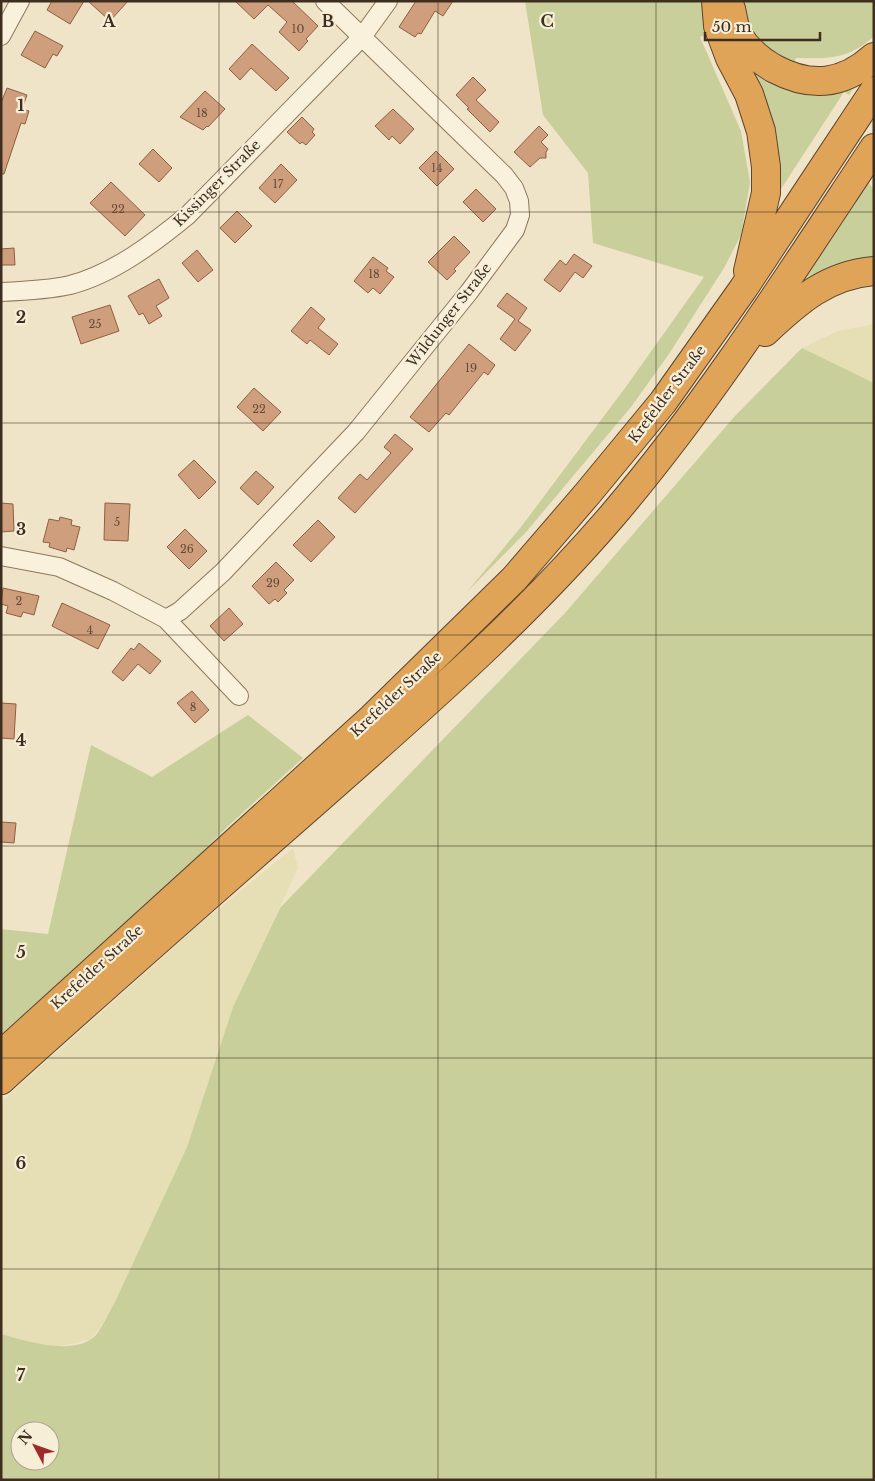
<svg xmlns="http://www.w3.org/2000/svg" width="875" height="1481" viewBox="0 0 875 1481" font-family="'Libre Baskerville',serif">
<style>
.farmland{fill:#e6deb5}
.green{fill:#c9cf9b;fill-rule:evenodd}
.building{fill:#cf9f7d;stroke:#8d5f41}
.lines{fill:none;stroke-linecap:round;stroke-linejoin:round}
.street-casing{stroke:#8d765c;stroke-width:20}
.highway-casing{stroke:#5b4430;stroke-width:30}
.street{stroke:#faf1dc;stroke-width:18}
.highway{stroke:#e0a458;stroke-width:28}
.grid{fill:none;stroke:#3d2e20;stroke-width:1;stroke-opacity:0.55}
.labels{text-anchor:middle;stroke-width:4.5;stroke-linejoin:round;paint-order:stroke}
.number-label{font-size:11px;fill:#624a37}
.street-label{font-size:14px;fill:#3d2e20;stroke:#f7eed8}
.grid-label{font-size:16px;text-anchor:middle;font-weight:bold;fill:#3d2e20;stroke:#f7eed8;stroke-width:4.5;stroke-linejoin:round;paint-order:stroke}
</style>
<rect width="100%" height="100%" fill="#f0e4c8"/>
<path class="farmland" d="M874 324V383L802 348 838 331Z
M293 848 298 868 233 1007 187 1147 114 1304 100 1328 89 1340 55 1347 32 1343 1 1334V1102L200 924Z"/>
<path class="green" d="M525 1H704L710 34 700 37 741 131 750 182 741 235 724 268 669 354 631 407 527 531 466 593 521 527 625 388 704 277 593 243 588 173 543 115Z
M741 1H874V36C850 59 828 59 796 58L794 64 762 48 747 27Z
M740 52 860 79 849 95 844 92 770 206Z
M869 183 874 190V264L799 287Z
M802 348 874 383V1480H1V1334C26 1341 75 1357 96 1335 103 1326 108 1314 114 1304L187 1147 233 1007 280 908 565 613 734 417ZM20 1431H50V1461H20Z
M248 715 303 758 226 828 176 879 1 1039V929L48 934 91 745 152 777Z"/>
<path class="building" d="M52 1H84L70 24 47 10Z
M88 1H128L110 21Z
M235 1H292L318 26 306 39 308 41 299 51 279 32 287 22 268 5 254 19Z
M416 1H453L443 16 435 11 421 34 418 33 415 37 399 27Z
M35 31 63 46 57 56 53 54 45 68 21 55Z
M252 44 289 78 276 91 251 68 240 80 229 69Z
M473 77 486 90 476 100 499 122 490 132 467 109 469 108 456 95Z
M7 88 27 95 22 109 29 111 25 124 21 123 4 174H1V103Z
M205 91 225 109 208 127 207 126 203 130 180 117Z
M393 109 414 129 400 144 392 136 389 140 375 126Z
M302 117 314 129 312 132 315 135 306 145 302 142 300 144 287 132Z
M539 126 548 135 541 142 548 149 546 152V158H540L530 167 514 152Z
M153 149 172 168 159 182 139 164Z
M436 151 454 169 437 186 419 168Z
M281 164 297 180 275 203 259 188Z
M111 182 145 215 125 236 90 203Z
M476 189 496 209 483 222 463 202Z
M237 211 252 226 235 243 220 228Z
M454 236 470 252 454 269 456 271 447 280 428 262Z
M14 248 15 265H1V249Z
M197 250 213 270 198 282 182 263Z
M574 254 592 266 583 278 575 272 560 292 544 280 560 260 566 265Z
M373 257 388 268 386 271 394 277 380 294 373 288 368 293 354 281Z
M159 279 169 298 156 306 162 316 149 324 143 313 139 315 128 296Z
M507 293 527 308 518 321 531 330 515 351 500 339 515 319 497 306Z
M110 305 119 331 81 344 72 317Z
M311 307 325 319 318 328 338 344 329 355 310 340 307 344 291 331Z
M469 344 495 365 488 375 484 372 449 415 446 413 429 432 410 417Z
M254 388 281 412 263 431 237 407Z
M395 434 413 449 355 513 338 498 360 474 367 480 391 453 384 447Z
M194 460 216 482 199 499 178 475Z
M256 471 274 487 258 505 240 488Z
M1 503 13 504 14 531 1 532Z
M105 503 130 504 128 541 104 540Z
M60 517 72 520 71 525 80 527 74 550 67 548 66 552 49 547 50 543 43 542 49 519 59 521Z
M318 520 335 537 311 562 293 545Z
M185 529 207 551 189 569 167 547Z
M276 562 294 580 284 590 287 593 278 602 275 599 269 604 252 586Z
M3 588 39 596 34 615 23 612 21 617 6 613 8 606 1 604Z
M62 603 110 625 98 649 52 626Z
M229 608 243 624 224 641 210 626Z
M139 643 161 661 150 674 138 664 123 681 112 672 131 648 134 650Z
M192 691 209 710 195 723 177 703Z
M1 703 16 704 14 739 1 738Z
M1 822 16 823 14 843 1 842Z"/>
<g class="lines">
<g class="street-casing">
<path id="street" d="M1 36 20 1
M1 292C24 291 48 290 70 285 113 274 154 243 188 215L362 37 388 1
M1 556 59 567 113 591 166 619 239 696
M166 619 180 611 223 572 356 432 469 292 515 230 520 215 519 201 514 188 504 175 325 1"/>
</g>
<g class="highway-casing">
<path id="highway" d="M716 1 718 26 730 58 749 94 761 131 766 167V193L748 271
M731 9C733 17 734 28 738 35 747 49 760 61 775 69 811 88 843 85 874 57
M765 332C798 301 827 275 874 271
M1 1055 372 718 514 579 588 493 663 402 743 289 874 91
M1 1080C105 986 210 894 315 802 418 711 523 620 612 516 710 401 791 273 874 148"/>
</g>
<use href="#street" class="street"/>
<use href="#highway" class="highway"/>
</g>
<path class="grid" d="M219 1V1480M438 1V1480M656 1V1480M1 212H874M1 423H874M1 635H874M1 846H874M1 1058H874M1 1269H874"/>
<g class="labels">
<g class="number-label">
<text x="298" y="33">10</text>
<text x="202" y="117">18</text>
<text x="437" y="172">14</text>
<text x="278" y="188">17</text>
<text x="118" y="213">22</text>
<text x="374" y="278">18</text>
<text x="95" y="328">25</text>
<text x="471" y="372">19</text>
<text x="259" y="413">22</text>
<text x="117" y="526">5</text>
<text x="187" y="553">26</text>
<text x="273" y="587">29</text>
<text x="19" y="605">2</text>
<text x="90" y="634">4</text>
<text x="193" y="711">8</text>
</g>
<g class="street-label">
<text transform="translate(217 183) rotate(-45)" y="5">Kissinger Straße</text>
<text transform="translate(449 315) rotate(-52)" y="5">Wildunger Straße</text>
<text transform="translate(667 394) rotate(-53)" y="5">Krefelder Straße</text>
<text transform="translate(396 694) rotate(-43)" y="5">Krefelder Straße</text>
<text transform="translate(97 967) rotate(-42)" y="5">Krefelder Straße</text>
</g>
</g>
<g class="grid-label">
<text x="109" y="27">A</text>
<text x="328" y="27">B</text>
<text x="547" y="27">C</text>
<text x="21" y="111">1</text>
<text x="21" y="323">2</text>
<text x="21" y="535">3</text>
<text x="21" y="746">4</text>
<text x="21" y="958">5</text>
<text x="21" y="1169">6</text>
<text x="21" y="1381">7</text>
</g>
<rect width="875" height="1481" fill="none" stroke="#3d2e20" stroke-width="5"/>
<g transform="translate(35 1446) rotate(311)"><circle r="24" fill="#f7eed8" stroke="#ada18e"/>
<path d="M0-4L9 19L0 12L-9 19Z" fill="#9e2a2b"/>
<text y="-8" font-size="14" font-weight="bold" text-anchor="middle" fill="#3d2e20">N</text>
</g>
<path d="M705 32v8h115v-8" fill="none" stroke="#3d2e20" stroke-width="2.5"/>
<text x="712" y="32" font-size="15" fill="#3d2e20" stroke="#f7eed8" stroke-width="4" paint-order="stroke">50 m</text>
</svg>
